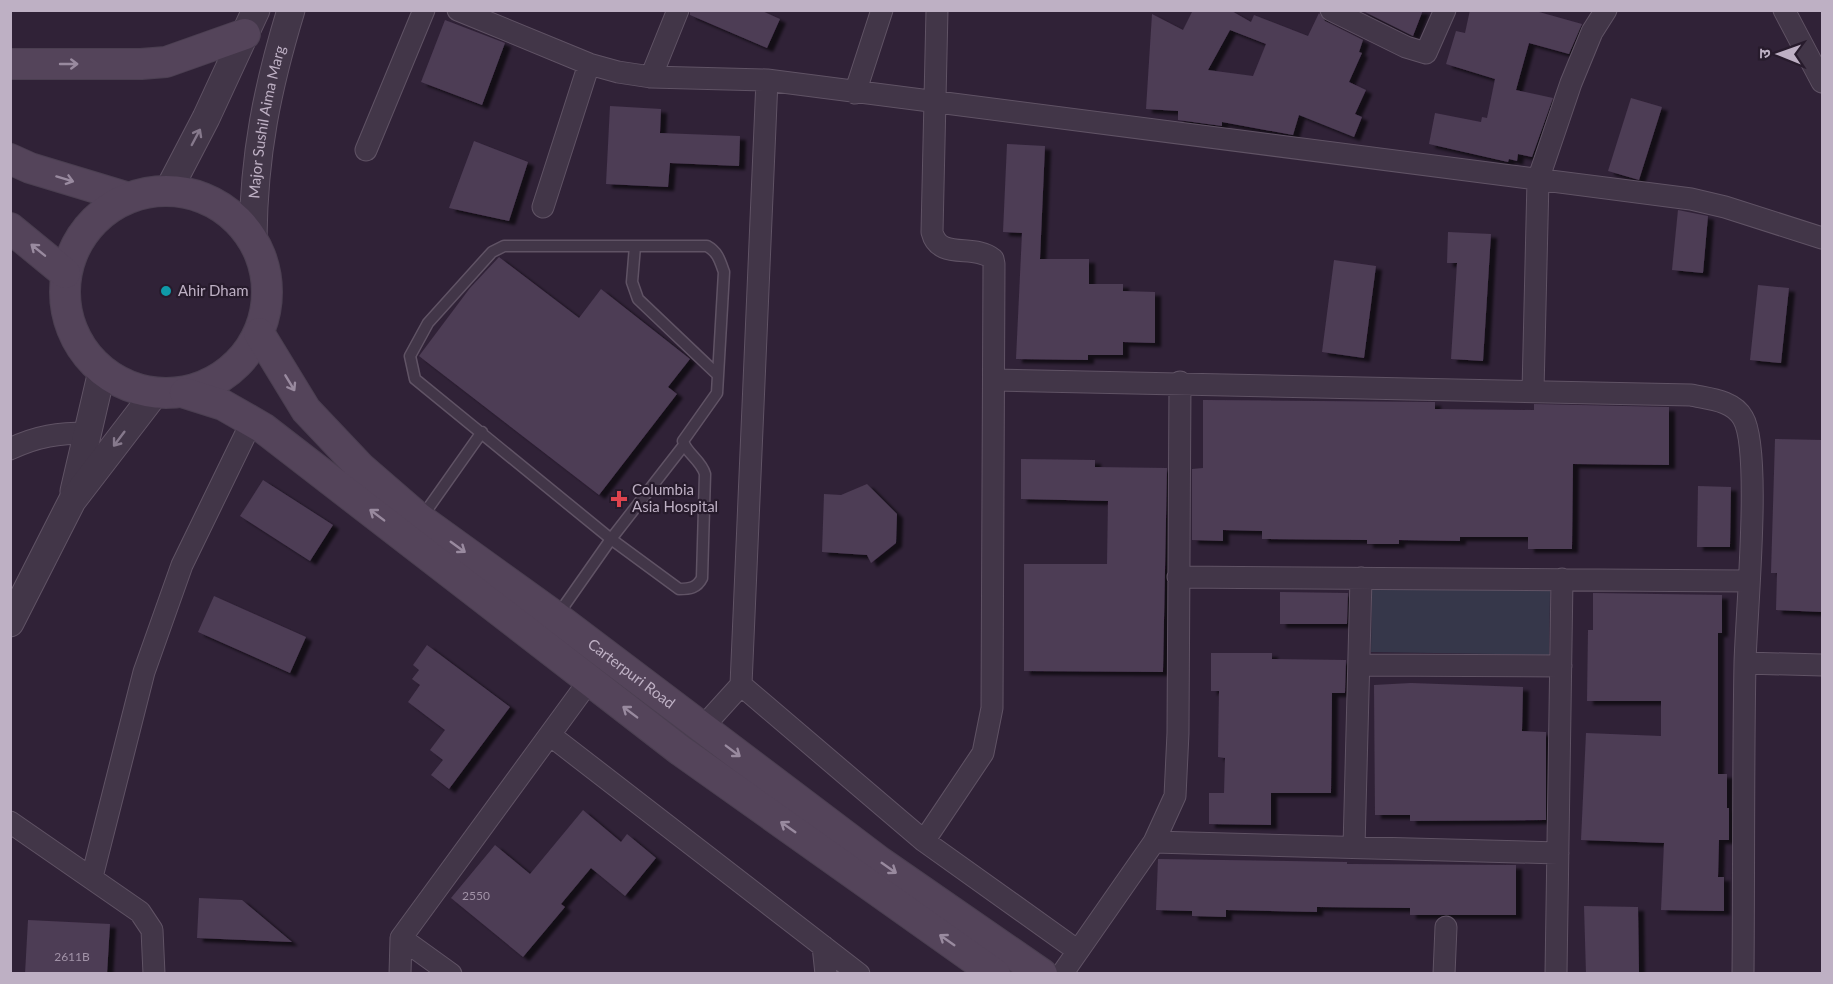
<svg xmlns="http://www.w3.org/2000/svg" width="1833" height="984" viewBox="0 0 1833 984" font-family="Lato,'Noto Sans Devanagari',sans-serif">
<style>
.park{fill:#36374a}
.building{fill:#4d3c55;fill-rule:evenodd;filter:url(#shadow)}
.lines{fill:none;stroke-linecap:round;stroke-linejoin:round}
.service-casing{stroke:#605365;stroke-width:13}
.minor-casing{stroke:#605365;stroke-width:23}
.tertiary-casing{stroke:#605365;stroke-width:29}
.secondary-casing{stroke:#4b3f51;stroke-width:32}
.service{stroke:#423648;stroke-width:10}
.minor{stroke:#423648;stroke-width:21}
.tertiary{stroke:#423648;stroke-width:27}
.secondary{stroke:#54445a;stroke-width:30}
.oneway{stroke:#998a9f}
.oneway2{stroke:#86798c}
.culture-dot{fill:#0f9aa8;stroke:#271b2c;stroke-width:2}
.health-dot{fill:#e0444e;stroke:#271b2c;stroke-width:2}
.labels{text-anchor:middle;stroke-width:4.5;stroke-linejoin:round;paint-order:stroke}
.number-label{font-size:12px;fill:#a293a8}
.street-label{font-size:15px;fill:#beb0c4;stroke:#271b2c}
.poi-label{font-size:15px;fill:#beb0c4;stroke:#271b2c;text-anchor:start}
</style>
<defs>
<filter id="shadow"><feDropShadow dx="6" dy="4" stdDeviation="1.5" flood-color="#0009"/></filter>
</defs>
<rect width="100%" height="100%" fill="#302237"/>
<path class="park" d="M1372 588 1550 591 1549 655 1371 652Z"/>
<path class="building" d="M690 10H760L780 19 767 48 690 15Z
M1193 10H1230L1251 22 1254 15 1308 36 1319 13 1325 21 1363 40 1359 52 1362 53 1349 82 1366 90 1355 114 1362 117 1354 137 1299 115 1293 135 1222 122V126L1178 120V111L1146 109 1152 14 1183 30ZM1230 30 1266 44 1253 76 1208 70Z
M1361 10H1423L1413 36Z
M1470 10H1532L1582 24 1569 54 1529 43 1516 90 1553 98 1532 157 1518 154 1517 161 1509 159 1508 162 1429 144 1435 113 1481 122 1482 117 1487 118 1495 79 1446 64 1456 31 1465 33Z
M445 20 505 43 482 105 421 82Z
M1631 98 1662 107 1639 180 1608 171Z
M610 106 661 109 660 133 740 136 739 166 670 163 668 187 606 184Z
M474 141 528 162 509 221 449 208Z
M1007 144 1045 146 1040 259H1089V284H1123V291L1155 292V343L1123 342V355H1088V360L1016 359 1022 233 1003 232Z
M1678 210 1708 216 1703 273 1672 270Z
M1448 232 1491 234 1483 361 1451 359 1457 263H1447Z
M499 257 579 318 601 289 690 359 668 387 677 394 599 495 419 356 470 288Z
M1334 260 1376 266 1364 358 1322 352Z
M1758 285 1789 288 1781 363 1750 360Z
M1203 400 1435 402V409L1534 410V404L1669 407V465L1573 464 1572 549H1528V537H1460V541L1399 540V544H1367V540L1262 539V531L1223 530V541L1192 540V469L1203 468Z
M1775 439 1822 440V612L1776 610 1777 573H1771Z
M1021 459 1095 460V467L1167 468 1163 672 1024 671V564H1107L1108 501 1021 499Z
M263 480 333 525 310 561 240 516Z
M867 484 897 514 896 543 871 563 867 555 822 552 824 494 841 495Z
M1698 486 1731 487 1730 547H1697Z
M1280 592 1348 593 1347 624H1280Z
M1593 593 1722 595V633H1718V774H1727V808H1729V840H1719L1718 877H1724V911L1661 910 1664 843 1581 840 1586 733 1661 736V701H1587L1588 630H1593Z
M214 596 306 637 290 673 198 632Z
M427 645 510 707 449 789 431 775 443 760 430 750 445 730 408 702 420 685 412 679 419 670 413 665Z
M1211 653H1272V659L1346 660 1345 693H1332L1331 793H1271V825L1209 824V793H1224L1225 758 1218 757 1219 691H1211Z
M1411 683 1523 687 1522 731 1546 732V820L1410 821V815H1375L1374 685Z
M583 810 621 842 627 834 656 858 625 896 591 868 561 904 565 907 523 957 451 898 495 845 530 874Z
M1158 859 1347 862V864L1516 865V915H1410V908L1317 907V912L1226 910V917L1192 916V911L1156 910Z
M199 898 242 900 292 942 197 938Z
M1584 906 1638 907 1639 974H1586Z
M28 920 110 924 107 974H25Z"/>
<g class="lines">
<g class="service-casing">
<path id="service" d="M635 246 632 282 638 299 718 375
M422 517 482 432
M557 616 611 539 679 589C690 589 697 588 702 578L705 474C701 460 686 453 683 441L717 393 724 272C720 261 718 252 707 246H504L492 252 428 323 410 356 415 379 611 539 684 445"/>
</g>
<g class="minor-casing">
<path id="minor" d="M458 10 589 64 618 72 651 77 767 80 1691 199 1725 207 1822 238
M1331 10 1406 47 1426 53 1445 10
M1784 10 1822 82
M651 77 678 10
M855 93 882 10
M366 150 424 10
M543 207 589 64
M994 380 1691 395C1709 399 1733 400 1743 418 1762 450 1746 617 1745 663 1743 767 1744 870 1743 974
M1533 391 1538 180 1571 83 1592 32 1606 10
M10 449C37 436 59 433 88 433
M1178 577 1748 581
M1745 663 1822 665
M1359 665 1561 666
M741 685 924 841 1078 951
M702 728 741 685 767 80
M550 735 859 974
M10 822 140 912 152 930 154 974
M924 841 983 753 992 708 994 264 993 259C974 243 939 261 932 232L937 10
M1154 842 1558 853
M1354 847 1361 578
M92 877 144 672 182 565 252 421
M401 938 451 974
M823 946 826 974
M400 974 401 938 589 681
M1062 974 1154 842 1175 796 1178 733 1180 382
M1444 974 1446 927
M1556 974 1562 579"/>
</g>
<g class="tertiary-casing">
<g id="tertiary">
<path d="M169 189 206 118 256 10"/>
<path id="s1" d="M253 237C254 154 267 89 291 10"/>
<path d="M74 491 102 371"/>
<path d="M10 623 72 501 155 393"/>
</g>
</g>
<g class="secondary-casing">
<g id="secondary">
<path d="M10 64H141L166 62 245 34"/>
<path d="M10 159 30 168 126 197"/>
<circle cx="166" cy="292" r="101"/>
<path d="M10 228 65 273"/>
<path id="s2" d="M259 333 306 410 360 467 420 519 556 617 880 862 1042 974"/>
<path d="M185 393 223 405 263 428 681 751 995 974"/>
</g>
</g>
<use href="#service" class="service"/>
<use href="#minor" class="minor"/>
<use href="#tertiary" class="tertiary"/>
<use href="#secondary" class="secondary"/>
</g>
<defs><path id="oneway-shaft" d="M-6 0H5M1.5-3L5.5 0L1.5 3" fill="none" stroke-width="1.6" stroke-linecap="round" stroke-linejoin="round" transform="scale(1.5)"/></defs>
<g class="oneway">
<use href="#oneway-shaft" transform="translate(69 64)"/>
<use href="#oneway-shaft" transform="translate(65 179) rotate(17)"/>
<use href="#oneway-shaft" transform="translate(38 250) rotate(-141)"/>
<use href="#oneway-shaft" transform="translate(290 383) rotate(59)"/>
<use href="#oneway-shaft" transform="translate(377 515) rotate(-143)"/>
<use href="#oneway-shaft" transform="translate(458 547) rotate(36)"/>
<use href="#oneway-shaft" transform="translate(630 712) rotate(-143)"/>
<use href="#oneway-shaft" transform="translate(733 751) rotate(37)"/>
<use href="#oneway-shaft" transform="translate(788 827) rotate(-145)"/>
<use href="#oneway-shaft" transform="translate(889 868) rotate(35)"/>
<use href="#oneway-shaft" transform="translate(947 940) rotate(-145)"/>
</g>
<g class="oneway2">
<use href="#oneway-shaft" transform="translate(196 137) rotate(-62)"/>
<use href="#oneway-shaft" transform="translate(119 439) rotate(127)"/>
</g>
<circle class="culture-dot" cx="166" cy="291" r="6"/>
<path class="health-dot" d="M616 490h6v6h6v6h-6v6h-6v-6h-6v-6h6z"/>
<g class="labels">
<g class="number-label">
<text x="476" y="900">2550</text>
<text x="72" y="961">2611B</text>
</g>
<g class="street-label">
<text dy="5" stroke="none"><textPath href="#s1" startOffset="116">Major Sushil Aima Marg</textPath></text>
<text dy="5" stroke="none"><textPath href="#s2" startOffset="510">Carterpuri Road</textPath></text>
</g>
<g class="poi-label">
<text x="178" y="296">Ahir Dham</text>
<text x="632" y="495">Columbia<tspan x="632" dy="17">Asia Hospital</tspan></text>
</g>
</g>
<rect width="1833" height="984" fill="none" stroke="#beb0c4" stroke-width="24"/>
<g transform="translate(1779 54) rotate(271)" stroke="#271b2c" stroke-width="4.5" paint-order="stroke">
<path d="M0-4.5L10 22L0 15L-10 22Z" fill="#beb0c4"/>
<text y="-9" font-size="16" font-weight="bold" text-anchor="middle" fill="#beb0c4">उ</text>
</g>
</svg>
